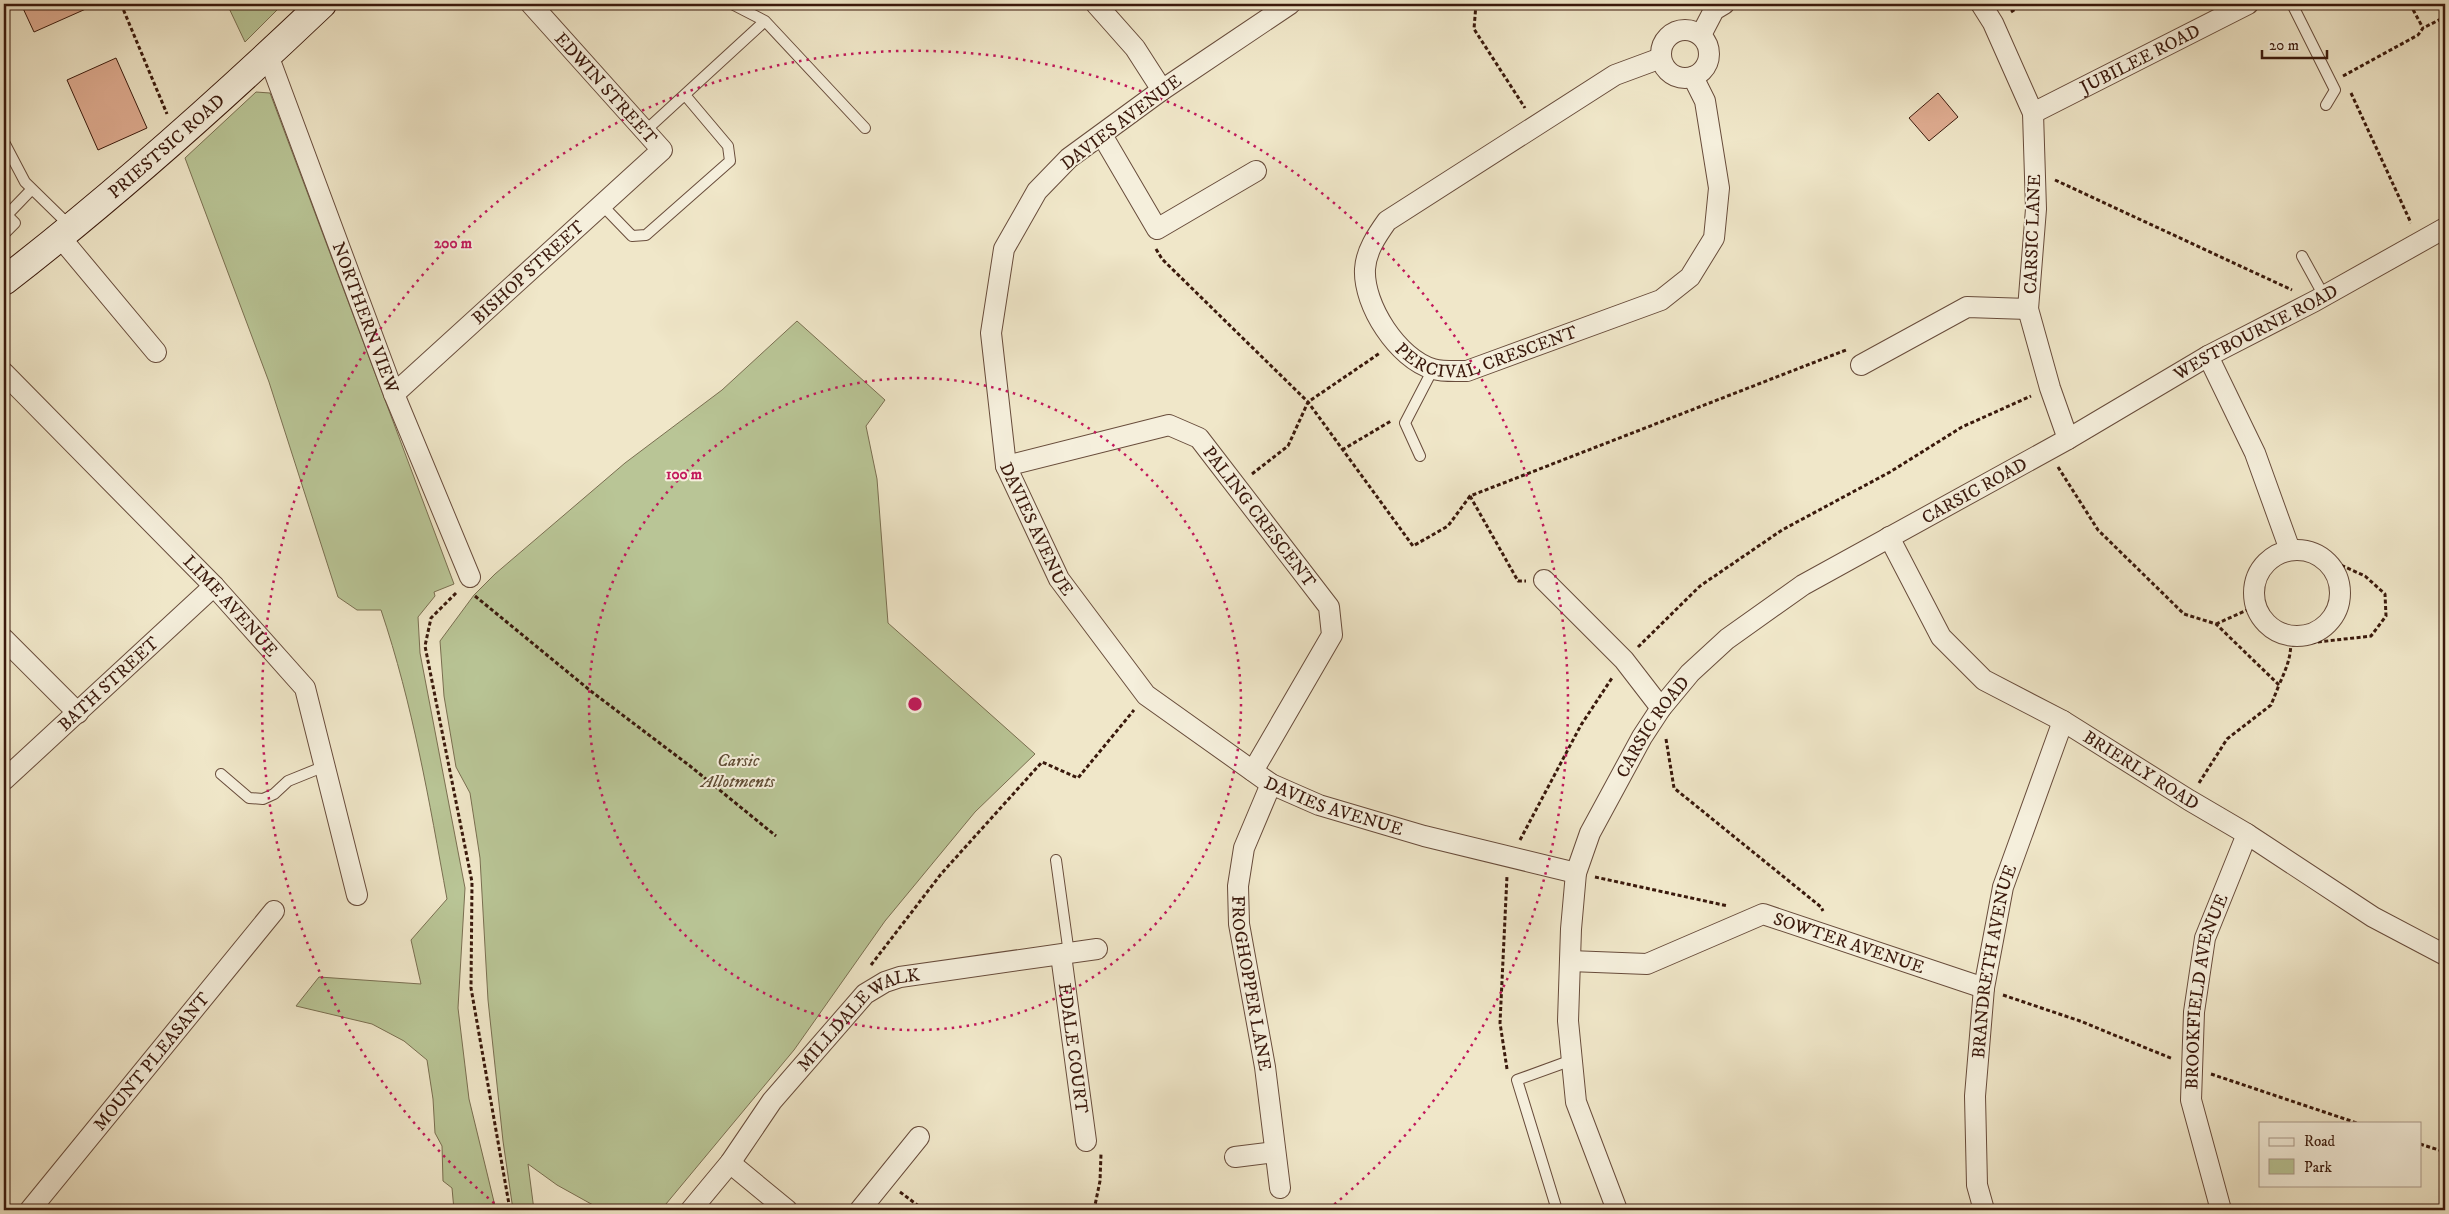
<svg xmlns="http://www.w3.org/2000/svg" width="2449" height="1214" viewBox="0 0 2449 1214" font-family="'IM FELL DW Pica',serif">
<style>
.green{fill:#b9c596;stroke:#7a6f51}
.building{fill:#e0ad92;stroke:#3a190c}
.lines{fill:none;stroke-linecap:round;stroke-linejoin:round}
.service-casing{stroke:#684c3b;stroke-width:12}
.minor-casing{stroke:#684c3b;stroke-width:22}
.secondary-casing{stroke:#3a190c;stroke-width:30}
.path{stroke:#3a190c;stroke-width:3;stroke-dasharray:4 2.5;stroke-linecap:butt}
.service{stroke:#f5efdc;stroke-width:10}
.minor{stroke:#f5efdc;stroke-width:20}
.secondary{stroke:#f5efdc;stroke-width:28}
.ring{fill:none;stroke:#c2185b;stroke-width:2.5;stroke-dasharray:2.5 5}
.labels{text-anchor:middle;stroke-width:4;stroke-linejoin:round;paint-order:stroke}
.street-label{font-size:18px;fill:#3a190c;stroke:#f5efdc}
.park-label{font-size:18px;font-style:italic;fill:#604d35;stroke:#f5efdc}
.centre{fill:#c2185b;stroke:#f5efdc;stroke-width:2.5}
.ring-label{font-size:15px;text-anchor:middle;font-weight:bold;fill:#c2185b;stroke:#f5efdc;stroke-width:4;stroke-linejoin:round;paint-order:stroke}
</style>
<rect width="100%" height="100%" fill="#f0e7c9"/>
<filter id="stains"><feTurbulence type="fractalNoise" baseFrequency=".004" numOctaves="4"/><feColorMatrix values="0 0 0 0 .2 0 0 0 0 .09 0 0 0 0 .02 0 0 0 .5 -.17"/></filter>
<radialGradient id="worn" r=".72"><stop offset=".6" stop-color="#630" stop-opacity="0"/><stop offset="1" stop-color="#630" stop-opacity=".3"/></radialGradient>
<path class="green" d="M227 4H283L245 42Z
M256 92 270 93 454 584 434 592 435 596 418 617 420 653 465 888 458 1008 469 1099 496 1210H454L452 1188 443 1181 442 1146 435 1133 433 1099 427 1060 404 1041 372 1024 296 1006 319 977 421 984 411 940 447 899C429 800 413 705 381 610H357L338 597 269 382 185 158Z
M797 321 885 400 866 426 877 479 888 623 1035 754 975 812 885 921 794 1050 661 1210H602L557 1185 528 1164 534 1210H513L503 1141 488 1000 480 858 470 793 456 767 444 696 440 641 474 595 495 574 625 463 722 390Z"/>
<path class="building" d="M21 4H97L34 32Z
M116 58 147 128 98 150 67 80Z
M1938 93 1958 117 1929 141 1909 118Z"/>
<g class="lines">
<g class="service-casing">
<path id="service" d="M2292 4 2335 90 2326 105
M765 21 865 128
M644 132 765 21 732 4
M4 142 25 182 71 227
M602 205 632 236 646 235 730 161 728 146 685 95
M4 234 15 223 7 215 32 189
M2302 256 2324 296
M1420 456 1405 423 1433 369
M221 774 249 798 263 799 274 794 288 781 325 766
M1056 860 1069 954
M1557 1210 1517 1080 1572 1060"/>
</g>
<g class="minor-casing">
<g id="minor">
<path d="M1096 4 1135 48 1162 90"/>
<path id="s1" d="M1290 4 1162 90 1069 158 1037 191 1004 249 991 333 1006 466 1059 579 1146 695 1271 784 1319 805 1424 836 1576 873"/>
<path d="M1981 4 1993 23 2033 113 2036 209 2028 309 2050 388 2068 439"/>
<circle cx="1685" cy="54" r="24"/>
<path d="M1701 35 1714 10 1724 4"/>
<path id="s2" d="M268 55 394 394 470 577"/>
<path id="s3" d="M1661 58 1615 75 1387 221C1377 235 1366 251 1365 269 1363 305 1398 359 1433 369 1443 372 1456 371 1467 371L1661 300 1690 277 1714 238 1719 188 1705 101 1693 77"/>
<path id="s4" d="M2033 113 2248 4"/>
<path d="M1102 135 1157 229 1256 171"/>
<path d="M60 237 156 352"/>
<path d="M2208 356 2255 453 2290 550"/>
<path d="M1861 365 1967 307 2028 309"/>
<path id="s5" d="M4 373 214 586 305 688 357 895"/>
<path id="s6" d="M394 394 662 150 531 4"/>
<path id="s7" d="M1006 466 1169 425 1199 438 1329 607 1332 635 1253 771"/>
<path id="s8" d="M1889 537 1941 637 1984 680 2063 721 2189 800 2247 834 2373 917 2445 955"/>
<circle cx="2297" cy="593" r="43"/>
<path d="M1544 580 1624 660 1661 708"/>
<path d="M4 639 78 713"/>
<path id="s9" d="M4 780 214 586"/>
<path id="s10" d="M1271 784 1244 848 1238 886 1239 924 1265 1067 1280 1188"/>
<path id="s11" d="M1061 955 1086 1141"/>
<path id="s12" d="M1570 961 1647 964 1763 914 1984 988"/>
<path d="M1235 1157 1275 1152"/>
<path d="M730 1163 787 1210"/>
<path id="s13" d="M30 1210 274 911"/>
<path id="s14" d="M691 1210 730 1163 772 1101 865 994 885 982 900 977 1097 949"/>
<path d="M860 1210 919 1137"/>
<path id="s15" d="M1617 1210 1576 1102 1568 1021 1571 929 1576 873 1590 833 1642 737 1661 708 1690 673 1727 639 1803 585 2068 439 2208 356 2315 301 2445 228"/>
<path id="s16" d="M1984 1210 1977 1185 1975 1096 1984 988 2003 887 2063 721"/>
<path id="s17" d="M2221 1210 2191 1100 2194 1012 2205 938 2247 834"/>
</g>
</g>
<g class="secondary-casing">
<g id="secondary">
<path id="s18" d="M4 281C115 195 220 101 322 4"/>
</g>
</g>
<path class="path" d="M121 4 167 114
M1476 4 1474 29 1525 108
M2410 4 2423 28
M2011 12 2023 4
M2343 76 2418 35 2423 28 2445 17
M2351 93 2411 223
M2055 180 2292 290
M1156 249 1162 259 1308 402 1413 546 1448 526 1470 496 1846 350
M1342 450 1391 421
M2058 467 2098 530 2184 614 2216 624 2279 685C2286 669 2293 654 2290 636
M1252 474 1288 446 1308 402 1380 353
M1470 496 1518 581H1526
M456 593 431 618 425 646 472 882 471 988 510 1210
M475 596 592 692 690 766 776 836
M2216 624 2256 606
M2292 645 2371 636 2386 616 2385 594 2365 576 2323 557
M1638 647 1700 586 1782 530 1890 472 1962 427 2031 396
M1666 739 1674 788 1821 907 1823 911
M2199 783 2227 739 2271 705 2279 685
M1520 840 1581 725 1612 678
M1595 877 1728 906
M871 965 941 874 1042 762 1078 778 1134 710
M2003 995 2080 1021 2173 1059
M1507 1069 1500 1023 1507 876
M2211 1074 2357 1123
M2420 1144 2445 1152
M900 1192 924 1210
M1094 1210 1100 1181 1101 1154"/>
<use href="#service" class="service"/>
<use href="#minor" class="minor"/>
<use href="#secondary" class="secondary"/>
</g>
<g class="ring">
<circle cx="915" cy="704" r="326"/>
<path d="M500 1208A653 653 0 1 1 1330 1208"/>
</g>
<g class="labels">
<g class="street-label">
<text dy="6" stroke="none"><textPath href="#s4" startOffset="120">JUBILEE ROAD</textPath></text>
<text transform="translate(606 88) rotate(48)" y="6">EDWIN STREET</text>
<text transform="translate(1121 122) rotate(-37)" y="6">DAVIES AVENUE</text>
<text dy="6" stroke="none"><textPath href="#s18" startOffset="211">PRIESTSIC ROAD</textPath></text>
<text transform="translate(2032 234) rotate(-88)" y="6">CARSIC LANE</text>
<text dy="6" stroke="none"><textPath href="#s6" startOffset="181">BISHOP STREET</textPath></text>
<text dy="6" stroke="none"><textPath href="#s2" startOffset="280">NORTHERN VIEW</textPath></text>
<text dy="6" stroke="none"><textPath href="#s15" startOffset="1239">WESTBOURNE ROAD</textPath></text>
<text dy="6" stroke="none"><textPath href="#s3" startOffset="555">PERCIVAL CRESCENT</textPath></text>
<text dy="6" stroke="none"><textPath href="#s15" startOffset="916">CARSIC ROAD</textPath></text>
<text dy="6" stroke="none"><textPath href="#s7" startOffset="300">PALING CRESCENT</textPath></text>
<text dy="6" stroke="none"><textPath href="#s1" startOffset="671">DAVIES AVENUE</textPath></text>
<text dy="6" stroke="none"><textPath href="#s5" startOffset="325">LIME AVENUE</textPath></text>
<text dy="6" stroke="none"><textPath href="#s9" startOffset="142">BATH STREET</textPath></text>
<text dy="6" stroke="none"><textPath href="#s15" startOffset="511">CARSIC ROAD</textPath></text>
<text dy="6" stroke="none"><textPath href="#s8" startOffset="355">BRIERLY ROAD</textPath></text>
<text dy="6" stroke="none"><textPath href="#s1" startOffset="1091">DAVIES AVENUE</textPath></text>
<text dy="6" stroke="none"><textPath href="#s12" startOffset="294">SOWTER AVENUE</textPath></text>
<text dy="6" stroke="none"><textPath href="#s16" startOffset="251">BRANDRETH AVENUE</textPath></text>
<text dy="6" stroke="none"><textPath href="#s10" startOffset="206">FROGHOPPER LANE</textPath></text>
<text dy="6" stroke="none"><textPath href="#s17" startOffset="224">BROOKFIELD AVENUE</textPath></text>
<text dy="6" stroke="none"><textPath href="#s14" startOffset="258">MILLDALE WALK</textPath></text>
<text dy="6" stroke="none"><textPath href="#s11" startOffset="94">EDALE COURT</textPath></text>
<text dy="6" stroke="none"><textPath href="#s13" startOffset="192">MOUNT PLEASANT</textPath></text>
</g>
<g class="park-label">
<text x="738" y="766">Carsic<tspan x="738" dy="21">Allotments</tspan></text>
</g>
</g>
<circle cx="915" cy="704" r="8" class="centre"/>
<g class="ring-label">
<text x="453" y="248">200 m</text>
<text x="684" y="479">100 m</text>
</g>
<rect width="2449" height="1214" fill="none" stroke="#f0e7c9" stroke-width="20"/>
<rect x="5" y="5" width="2439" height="1204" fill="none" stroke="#3a190c" stroke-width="2.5"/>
<rect x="10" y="10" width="2429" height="1194" fill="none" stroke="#3a190c"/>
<rect x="2259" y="1122" width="162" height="65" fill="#f5efdc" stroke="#aa9989"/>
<rect x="2269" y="1138" width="25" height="8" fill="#f5efdc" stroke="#aa9989"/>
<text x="2304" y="1146" font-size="15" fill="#3a190c">Road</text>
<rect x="2269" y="1159" width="25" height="15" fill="#b9c596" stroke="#aa9989"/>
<text x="2304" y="1172" font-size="15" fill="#3a190c">Park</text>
<path d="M2262 50v8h65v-8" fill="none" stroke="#3a190c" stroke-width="2.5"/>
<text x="2269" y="50" font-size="15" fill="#3a190c" stroke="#f5efdc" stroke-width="4" paint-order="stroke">20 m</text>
<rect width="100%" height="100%" filter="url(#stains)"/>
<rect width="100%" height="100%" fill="url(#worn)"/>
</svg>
